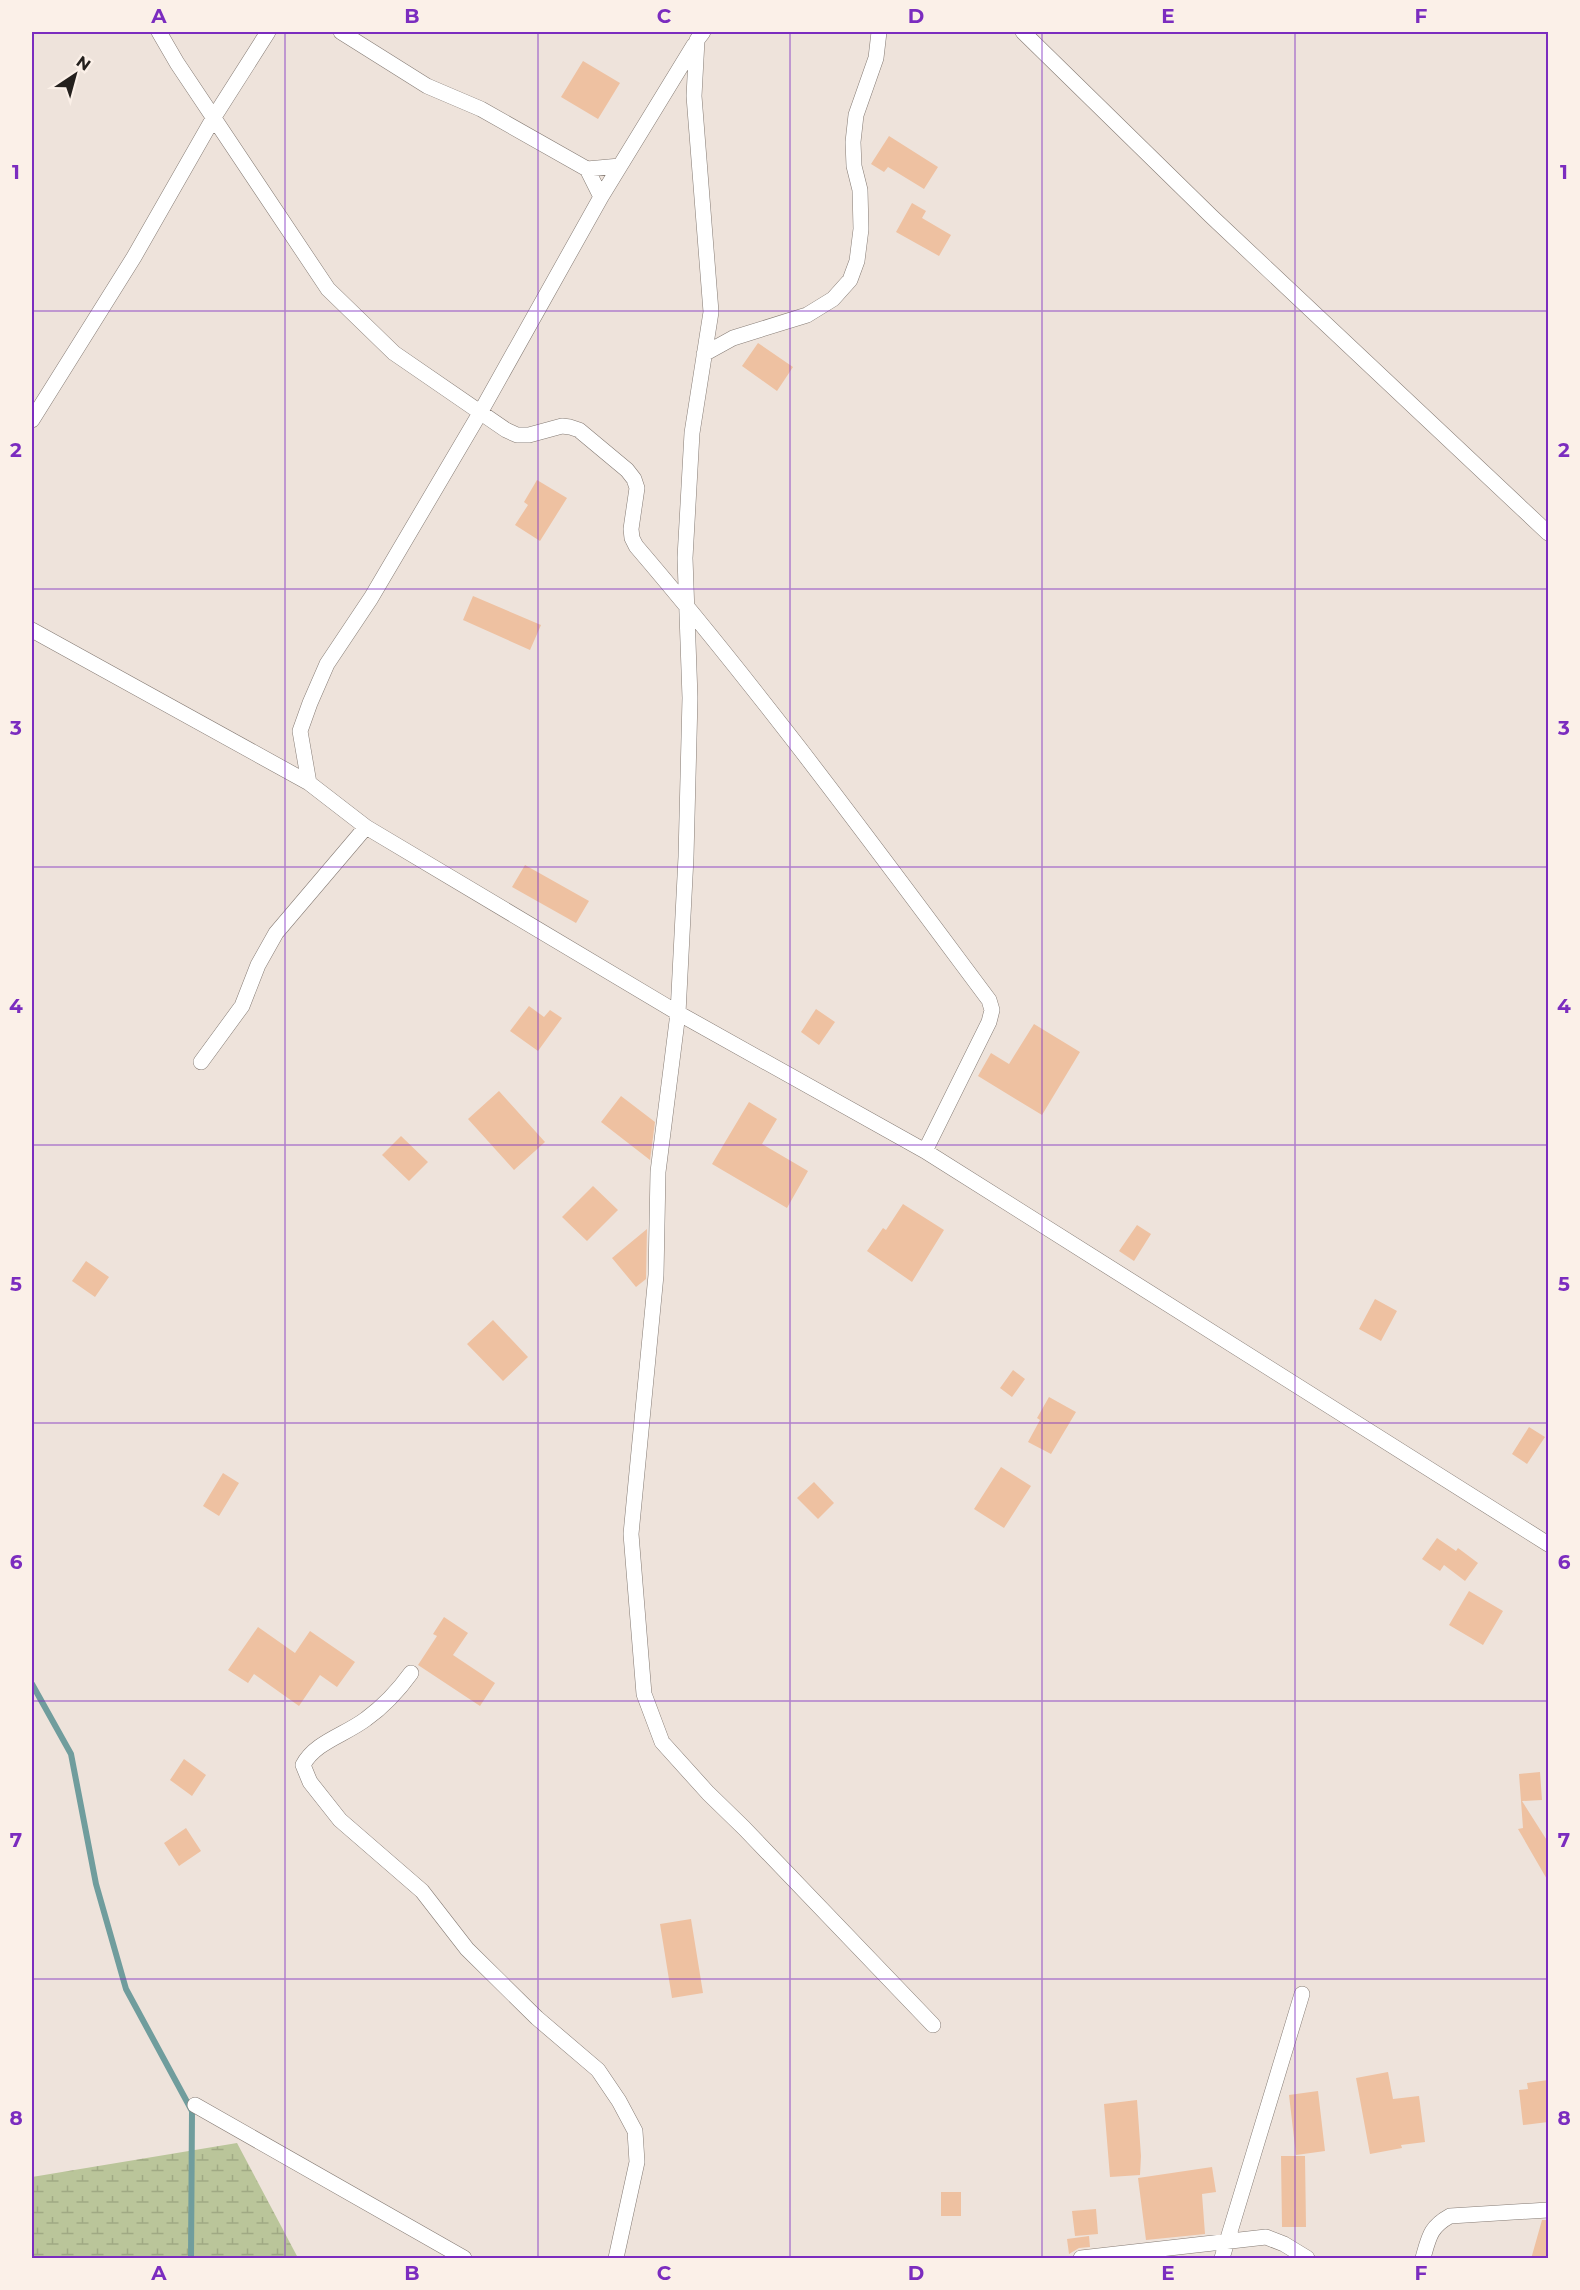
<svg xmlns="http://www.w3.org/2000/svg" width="1580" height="2290" viewBox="0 0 1580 2290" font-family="Montserrat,sans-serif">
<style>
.wetland{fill:url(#wetland-marsh)}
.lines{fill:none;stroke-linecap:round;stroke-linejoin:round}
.stream{stroke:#709d9d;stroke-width:6}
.building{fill:#eec1a1}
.minor-casing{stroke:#857b74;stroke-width:16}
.minor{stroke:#fff;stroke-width:15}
.grid{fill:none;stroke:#7b2cbf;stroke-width:1.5;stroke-opacity:0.55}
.neatline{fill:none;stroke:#7b2cbf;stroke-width:2}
.grid-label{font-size:20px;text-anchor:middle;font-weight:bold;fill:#7b2cbf}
</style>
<defs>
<pattern id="wetland-marsh" width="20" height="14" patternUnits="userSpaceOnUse" patternTransform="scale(1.5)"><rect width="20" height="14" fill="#bac59a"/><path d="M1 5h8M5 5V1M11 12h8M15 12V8" fill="none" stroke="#a0a984"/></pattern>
</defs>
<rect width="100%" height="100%" fill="#eee3db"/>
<path class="wetland" d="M237 2143 298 2258H32V2177Z"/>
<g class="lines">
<path class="stream" d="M32 1684 71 1754 96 1884 126 1989 192 2111 191 2258"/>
</g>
<path class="building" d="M583 61 620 83 598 119 561 97Z
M889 136 938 167 924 189 888 167 884 172 871 164Z
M912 203 926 211 922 218 951 235 939 256 896 232Z
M758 343 793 367 777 391 742 366Z
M537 480 567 498 540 541 515 525 528 505 524 502Z
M473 596 541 625 530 650 463 620Z
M525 865 589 901 576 923 512 887Z
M529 1006 544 1017 550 1010 562 1018 538 1051 510 1031Z
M816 1009 835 1022 819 1045 801 1032Z
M1034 1024 1080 1052 1042 1115 978 1076 991 1053 1009 1064Z
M499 1091 545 1142 514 1170 468 1119Z
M621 1096 655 1122 650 1160 601 1122Z
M749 1102 777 1119 762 1144 808 1171 787 1208 712 1164Z
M401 1136 428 1162 409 1181 382 1155Z
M593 1186 618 1210 587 1241 562 1217Z
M903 1204 944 1230 912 1282 867 1251 883 1228 886 1230Z
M1137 1225 1151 1234 1134 1261 1119 1251Z
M647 1229 646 1279 636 1287 612 1258Z
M86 1261 109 1277 95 1297 72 1281Z
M1375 1299 1397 1311 1381 1341 1359 1329Z
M493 1320 528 1357 503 1381 467 1344Z
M1013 1370 1025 1379 1012 1397 1000 1388Z
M1049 1397 1076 1412 1051 1454 1028 1442 1040 1420 1037 1418Z
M1529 1427 1545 1437 1527 1464 1512 1454Z
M1001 1467 1031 1486 1004 1528 974 1509Z
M223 1473 239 1483 219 1516 203 1506Z
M814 1482 834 1503 818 1519 797 1498Z
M1437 1538 1456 1551 1458 1548 1478 1563 1465 1581 1444 1565 1440 1571 1422 1559Z
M1469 1591 1503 1611 1483 1645 1449 1625Z
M444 1617 468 1633 453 1655 495 1683 480 1706 418 1665 437 1636 433 1634Z
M258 1627 295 1653 310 1631 355 1662 337 1687 320 1675 299 1706 254 1674 248 1683 228 1670Z
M184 1759 206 1775 192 1796 170 1780Z
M1540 1772 1542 1800 1522 1801 1548 1842V1881L1518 1829 1523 1828 1519 1774Z
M186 1828 201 1851 179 1866 164 1843Z
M691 1919 703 1993 672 1998 660 1924Z
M1388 2072 1393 2099 1419 2096 1425 2142 1401 2145 1402 2148 1370 2154 1356 2078Z
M1548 2080V2122L1523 2125 1519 2090 1528 2089 1527 2083Z
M1318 2091 1325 2151 1296 2155 1289 2095Z
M1137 2100 1141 2156 1140 2175 1110 2177 1104 2104Z
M1281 2156H1305L1306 2227H1282Z
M1212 2167 1216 2192 1202 2194 1205 2234 1146 2240 1138 2178Z
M941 2192H961V2216H941Z
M1096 2209 1098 2234 1075 2236 1072 2211Z
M1542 2220H1548V2259H1531Z
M1089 2236 1090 2247 1079 2248 1069 2254 1067 2239Z"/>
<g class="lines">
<g class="minor-casing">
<path id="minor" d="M159 32 177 63 328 289 394 353 506 430 517 435H529L562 426 570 427 579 430 627 470 634 479 637 488 631 529 632 538 636 546C761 692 874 846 989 1000L992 1010 989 1022 925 1151
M341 32 427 86 481 109 587 169 620 166
M703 32 697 40 694 96 711 312 692 433 685 558 690 698 686 857 678 1013 658 1172 656 1275 631 1534 644 1694 662 1742 708 1793 744 1828 933 2025
M1023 32 1211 216 1548 533
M587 169 601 197
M704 354 733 338 807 315 833 299 850 280 857 261 861 229 860 190 854 166 853 142 856 115 876 58 879 32
M32 420 134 257 214 117 268 32
M32 630 309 783 366 827 678 1013 925 1151 1548 1544
M309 783 300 731 310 703 327 664 371 598 480 413 601 197 694 45
M201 1062 242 1006 258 965 276 933 366 827
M411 1673C398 1691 384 1706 366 1719 345 1735 315 1742 303 1765L310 1782 340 1820 422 1891 467 1949 537 2018 598 2070 619 2101 635 2131 637 2162 616 2258
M195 2105 464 2258
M1081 2258 1266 2237 1284 2244 1307 2258
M1222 2258 1302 1994
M1423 2258C1429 2237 1430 2227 1450 2216L1548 2210"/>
</g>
<use href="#minor" class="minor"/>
</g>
<path class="grid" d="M285 32V2258M538 32V2258M790 32V2258M1042 32V2258M1295 32V2258M32 311H1548M32 589H1548M32 867H1548M32 1145H1548M32 1423H1548M32 1701H1548M32 1979H1548"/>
<rect width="1580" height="2290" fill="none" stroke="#fbf0e8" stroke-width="66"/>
<g transform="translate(75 75) rotate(36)" stroke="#fbf0e8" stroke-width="4.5" paint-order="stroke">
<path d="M0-4.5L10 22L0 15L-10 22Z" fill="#24201d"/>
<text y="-9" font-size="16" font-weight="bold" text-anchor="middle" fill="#24201d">N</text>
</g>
<rect x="33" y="33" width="1514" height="2224" class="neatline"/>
<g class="grid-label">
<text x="159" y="23">A</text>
<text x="412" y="23">B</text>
<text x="664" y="23">C</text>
<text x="916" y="23">D</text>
<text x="1168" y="23">E</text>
<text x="1421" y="23">F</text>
<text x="16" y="179">1</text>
<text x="1564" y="179">1</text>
<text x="16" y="457">2</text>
<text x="1564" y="457">2</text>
<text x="16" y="735">3</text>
<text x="1564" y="735">3</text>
<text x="16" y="1013">4</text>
<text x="1564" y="1013">4</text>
<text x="16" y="1291">5</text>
<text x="1564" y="1291">5</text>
<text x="16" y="1569">6</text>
<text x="1564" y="1569">6</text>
<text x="16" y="1847">7</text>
<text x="1564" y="1847">7</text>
<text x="16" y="2125">8</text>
<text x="1564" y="2125">8</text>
<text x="159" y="2280">A</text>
<text x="412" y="2280">B</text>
<text x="664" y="2280">C</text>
<text x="916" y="2280">D</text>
<text x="1168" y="2280">E</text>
<text x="1421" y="2280">F</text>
</g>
</svg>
